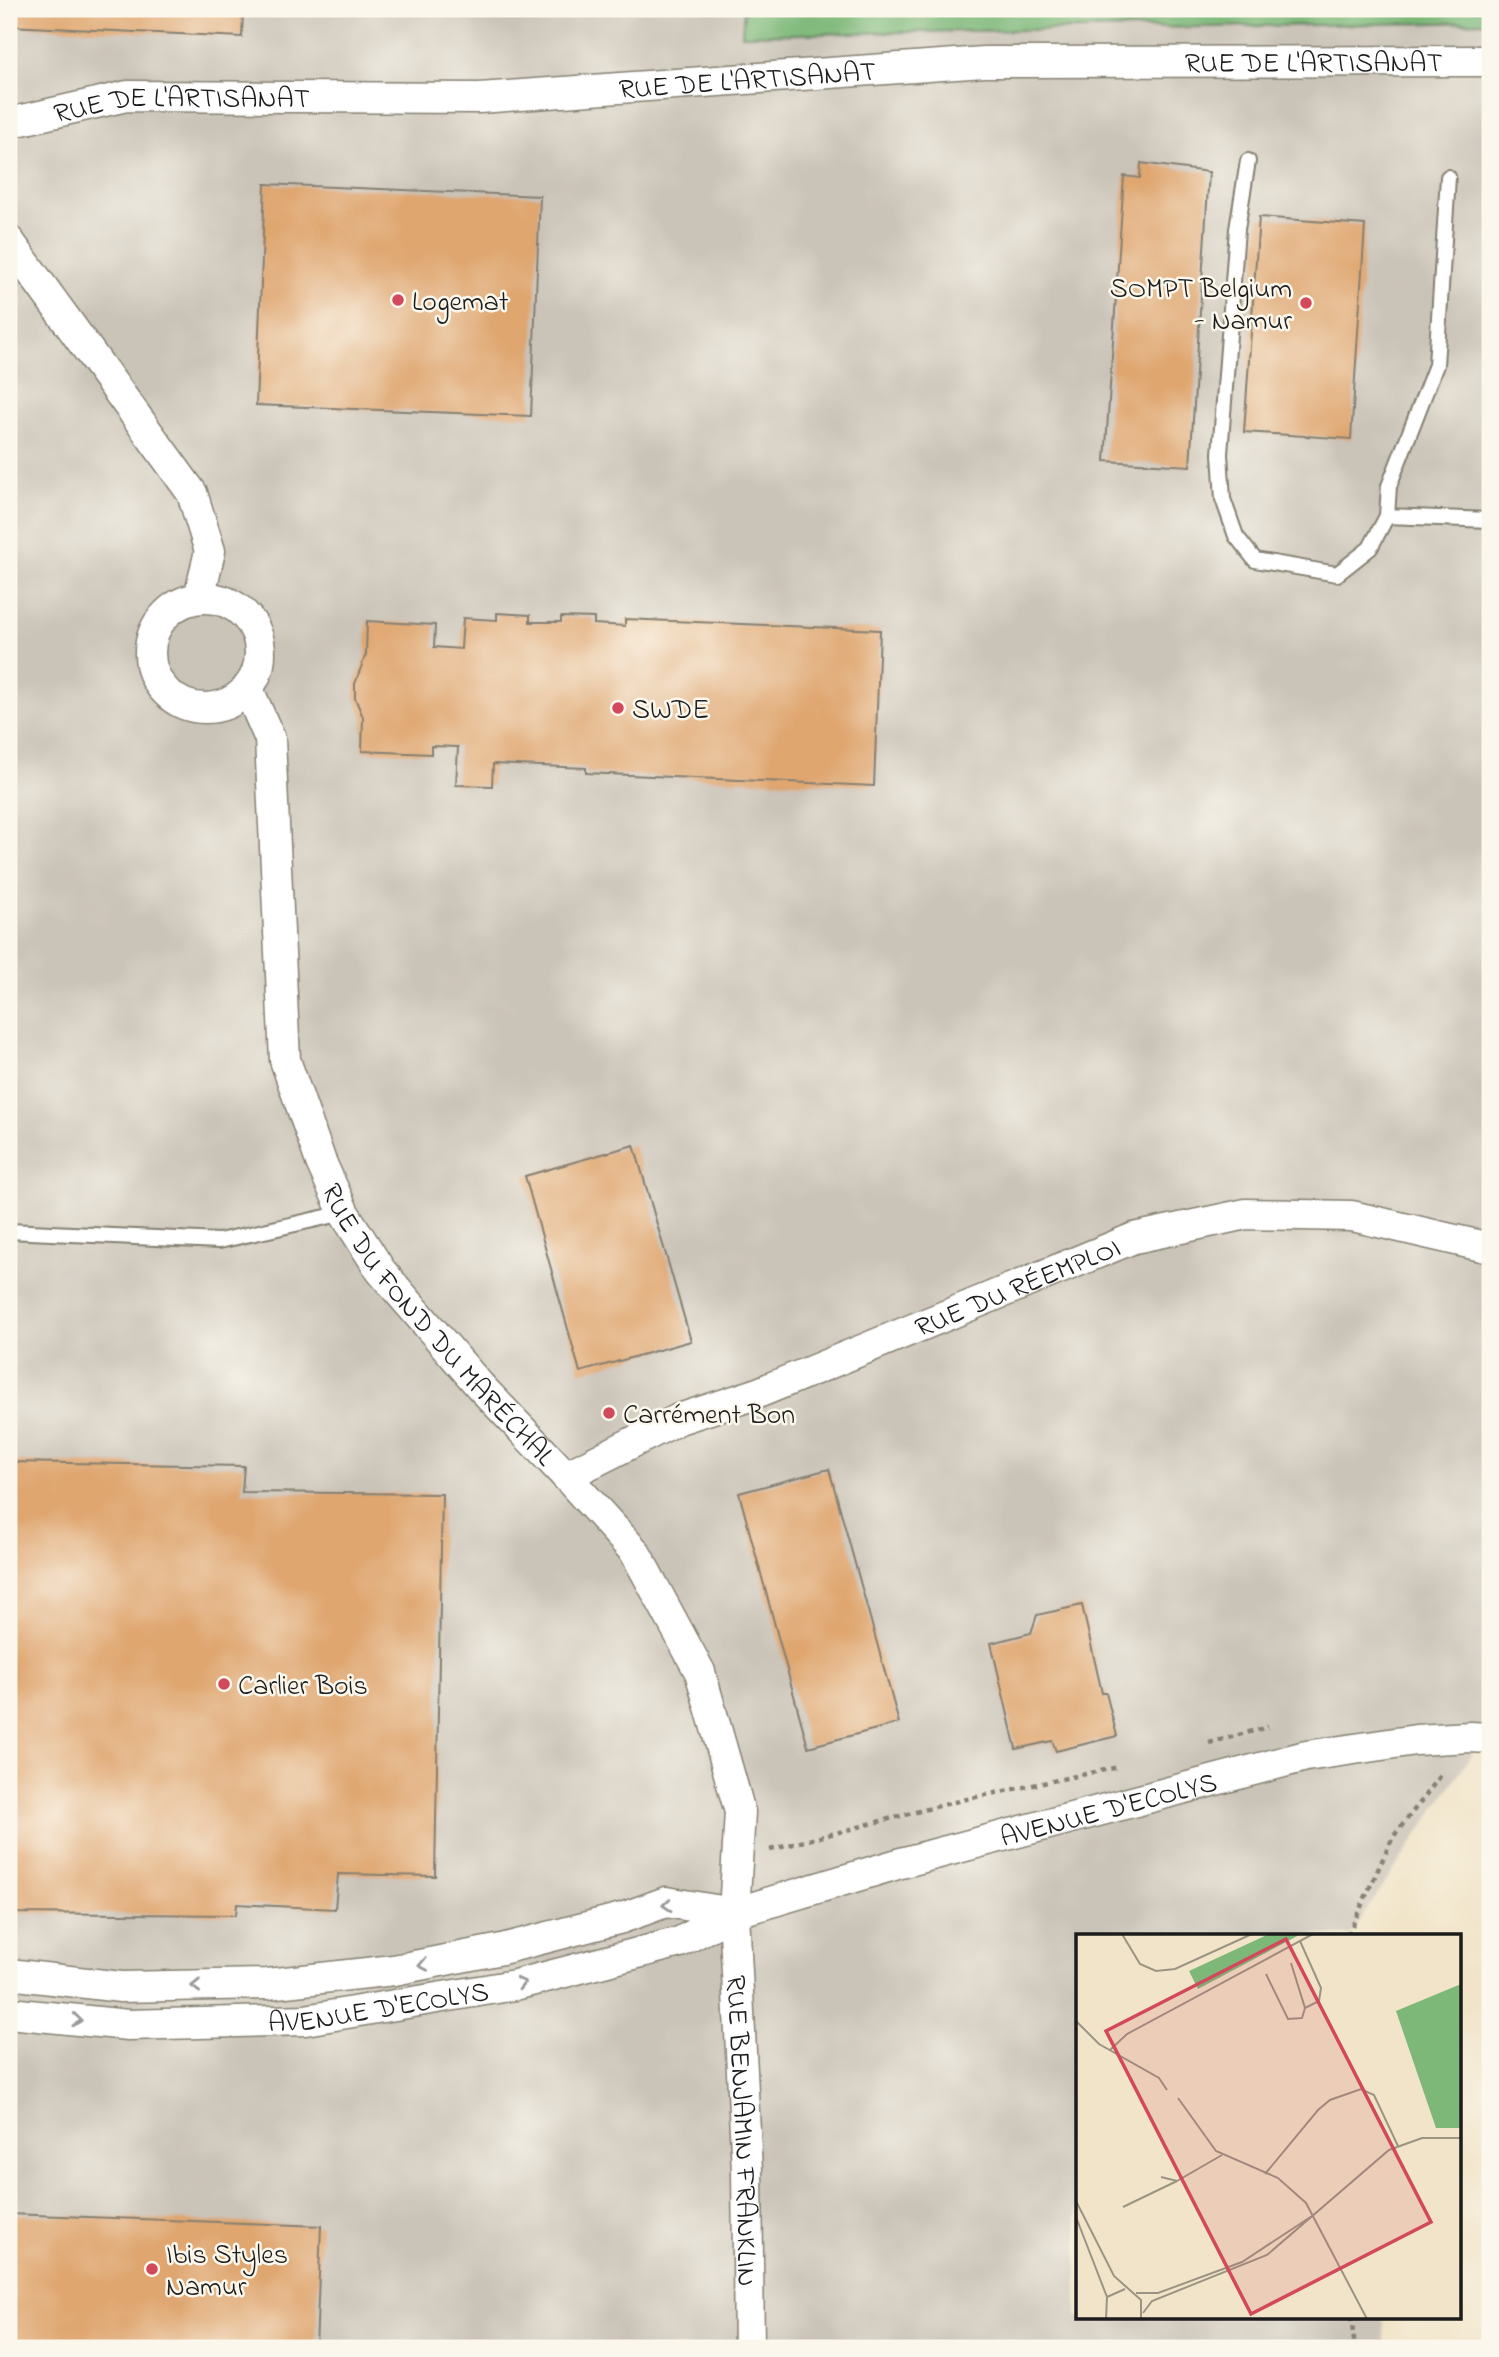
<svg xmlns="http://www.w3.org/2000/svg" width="1499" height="2357" viewBox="0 0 1499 2357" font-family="'Indie Flower',sans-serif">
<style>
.industrial{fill:#cac3b8}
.forest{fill:#7db878;stroke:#4c6a4a;stroke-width:2}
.building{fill:#dfa670}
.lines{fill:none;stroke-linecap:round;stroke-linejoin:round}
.service-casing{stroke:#868072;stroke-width:18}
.minor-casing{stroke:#868072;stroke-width:33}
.path{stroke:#868072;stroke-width:4.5;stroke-dasharray:5 5;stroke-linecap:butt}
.service{stroke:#fff;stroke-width:14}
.minor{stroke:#fff;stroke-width:30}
.oneway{stroke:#999}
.poi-dot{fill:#d1495b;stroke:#fbf7ec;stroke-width:2.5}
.labels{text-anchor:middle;stroke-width:5;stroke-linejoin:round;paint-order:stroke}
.street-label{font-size:28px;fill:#1c1c1c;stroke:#fbf7ec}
.poi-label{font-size:28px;fill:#1c1c1c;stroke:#fbf7ec;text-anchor:start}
.inset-road{fill:none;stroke:#9c9483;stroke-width:2}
.view{fill:#d1495b;fill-opacity:0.15;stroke:#d1495b;stroke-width:3.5}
.inset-edge{fill:none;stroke:#1c1c1c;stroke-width:3.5}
</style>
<rect width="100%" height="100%" fill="#fbf7ec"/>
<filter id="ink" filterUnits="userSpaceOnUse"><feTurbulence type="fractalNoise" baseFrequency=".0143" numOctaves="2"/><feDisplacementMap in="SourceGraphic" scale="14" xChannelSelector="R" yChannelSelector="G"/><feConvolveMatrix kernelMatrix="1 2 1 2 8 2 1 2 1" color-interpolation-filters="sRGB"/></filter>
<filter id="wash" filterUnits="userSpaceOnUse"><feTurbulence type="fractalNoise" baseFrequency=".00686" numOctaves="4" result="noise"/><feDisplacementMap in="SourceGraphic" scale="28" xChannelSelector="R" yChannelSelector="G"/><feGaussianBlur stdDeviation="1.57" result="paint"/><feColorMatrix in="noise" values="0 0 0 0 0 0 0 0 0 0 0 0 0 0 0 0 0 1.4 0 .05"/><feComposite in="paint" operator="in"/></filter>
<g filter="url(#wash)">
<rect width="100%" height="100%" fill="#f1e4c8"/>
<path class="industrial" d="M9 9H744L743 35 1490 22V1727L1350 1935H1077V2317H1383L1386 2348H9Z"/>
<path class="forest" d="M744 9H1490V22L742 35Z"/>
<g id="blocks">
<path class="building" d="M9 9H243L242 37 9 26Z
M1141 163 1209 172 1190 466 1105 461 1124 176 1140 178Z
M265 184 540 196 531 416 256 405Z
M1259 217 1365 225 1351 439 1244 432Z
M497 613 530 615V622H561V617L594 618V624L625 626V619L880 630 874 786 586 773V768L493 764 492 786 456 785 458 747 431 746V754L362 751 363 717 355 698V684L366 654 367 621 435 625 434 647 461 649 463 618 497 620Z
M634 1145 691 1341 580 1372 525 1176Z
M9 1462 244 1466 242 1492 442 1494 435 1876 338 1874 335 1909 237 1904 236 1915 9 1913Z
M829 1469 899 1723 808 1747 739 1493Z
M1082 1605 1102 1693H1106L1117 1736 1056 1751 1052 1741 1016 1749 991 1643 1031 1633 1037 1615Z
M9 2214 321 2226 316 2348H9Z"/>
</g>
</g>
<g filter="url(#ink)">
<use href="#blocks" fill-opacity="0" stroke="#868072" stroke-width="2"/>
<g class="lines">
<g class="service-casing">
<path id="service" d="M1248 161 1237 229 1220 454 1223 499 1236 536 1255 560 1337 574 1370 548 1387 516
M1448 177 1436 365 1389 486 1387 516 1490 520
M9 1231 219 1241 344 1213"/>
</g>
<g class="minor-casing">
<g id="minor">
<path id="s1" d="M9 123 127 96 479 98 984 62 1490 61"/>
<path d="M9 241 192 493 210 551 199 598"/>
<circle cx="205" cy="653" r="55"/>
<path id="s2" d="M248 689 270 739 285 1060 321 1162 344 1213 381 1271 480 1386 566 1476 635 1552 700 1672 740 1812 734 1913 747 2171 749 2348"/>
<path id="s3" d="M566 1476 679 1419 753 1395 1134 1238 1246 1214 1352 1216 1490 1248"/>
<path d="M9 1974 121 1987 267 1984 394 1970 502 1949 622 1918 666 1902 734 1913"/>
<path id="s4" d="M9 2013 128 2025 305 2020 515 1985 680 1942 734 1913 901 1863 1306 1756 1416 1740 1470 1737 1490 1738"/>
</g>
</g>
<path class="path" d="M1209 1743 1268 1727
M770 1850 962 1800 1119 1767
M1348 1935 1393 1837 1442 1774
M1351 2317 1355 2348"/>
<use href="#service" class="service"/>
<use href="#minor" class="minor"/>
</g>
<defs><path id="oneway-chevron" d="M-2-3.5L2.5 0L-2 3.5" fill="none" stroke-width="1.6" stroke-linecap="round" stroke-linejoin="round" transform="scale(1.75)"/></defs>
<g class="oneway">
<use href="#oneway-chevron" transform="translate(667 1905) rotate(175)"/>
<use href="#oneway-chevron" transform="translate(423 1965) rotate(169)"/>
<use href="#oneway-chevron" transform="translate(521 1983) rotate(-13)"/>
<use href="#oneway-chevron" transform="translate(196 1986) rotate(179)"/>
<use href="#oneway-chevron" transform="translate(77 2020) rotate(6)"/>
</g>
</g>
<g class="poi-dot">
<circle cx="398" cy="300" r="7"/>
<circle cx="1306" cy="303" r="7"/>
<circle cx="618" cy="708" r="7"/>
<circle cx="609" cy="1413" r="7"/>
<circle cx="224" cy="1684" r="7"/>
<circle cx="152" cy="2269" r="7"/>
</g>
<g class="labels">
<g class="street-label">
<text dy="10" stroke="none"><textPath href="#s1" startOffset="1309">RUE DE L'ARTISANAT</textPath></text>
<text dy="10" stroke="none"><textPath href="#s1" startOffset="742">RUE DE L'ARTISANAT</textPath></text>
<text dy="10" stroke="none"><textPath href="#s1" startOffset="175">RUE DE L'ARTISANAT</textPath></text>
<text dy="10" stroke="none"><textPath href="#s3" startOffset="490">RUE DU RÉEMPLOI</textPath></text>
<text dy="10" stroke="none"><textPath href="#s2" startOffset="686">RUE DU FOND DU MARÉCHAL</textPath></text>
<text dy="10" stroke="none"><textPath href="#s4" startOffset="1130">AVENUE D'ECOLYS</textPath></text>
<text dy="10" stroke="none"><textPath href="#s4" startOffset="371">AVENUE D'ECOLYS</textPath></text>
<text dy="10" stroke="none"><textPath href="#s2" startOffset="1589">RUE BENJAMIN FRANKLIN</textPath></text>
</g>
<g class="poi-label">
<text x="1292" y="297" text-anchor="end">SOMPT Belgium<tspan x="1292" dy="32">- Namur</tspan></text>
<text x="412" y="310">Logemat</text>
<text x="632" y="718">SWDE</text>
<text x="623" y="1423">Carrément Bon</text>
<text x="238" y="1694">Carlier Bois</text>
<text x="166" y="2263">Ibis Styles<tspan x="166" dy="32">Namur</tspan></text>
</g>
</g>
<g transform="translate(1076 1934)">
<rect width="385" height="385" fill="#f1e4c8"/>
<path d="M193 0H225L122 55 113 37ZM385 50V194H360L320 77Z" fill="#7db878"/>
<path class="inset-road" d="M46 0 64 30 80 37 99 35 176 0M215 29 229 74 243 67 245 54 224 7M190 40 212 85 226 84 229 74M0 87 23 110 83 144 91 156M34 116 51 100 237 0M102 164 140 217 202 244 230 269 291 385M189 240 242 176 254 166 285 155 298 161 322 212M85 243 101 247 146 221M0 267 38 342 65 366V385M47 273 101 247M0 283 31 363M60 359H82L166 328 236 282M67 379 76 367 191 321 313 216 346 204H385M30 385 31 363 49 355"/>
<path class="view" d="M210 5 355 288 175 380 30 97Z"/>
<rect width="385" height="385" class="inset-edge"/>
</g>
<rect width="1499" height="2357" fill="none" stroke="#fbf7ec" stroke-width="35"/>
</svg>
